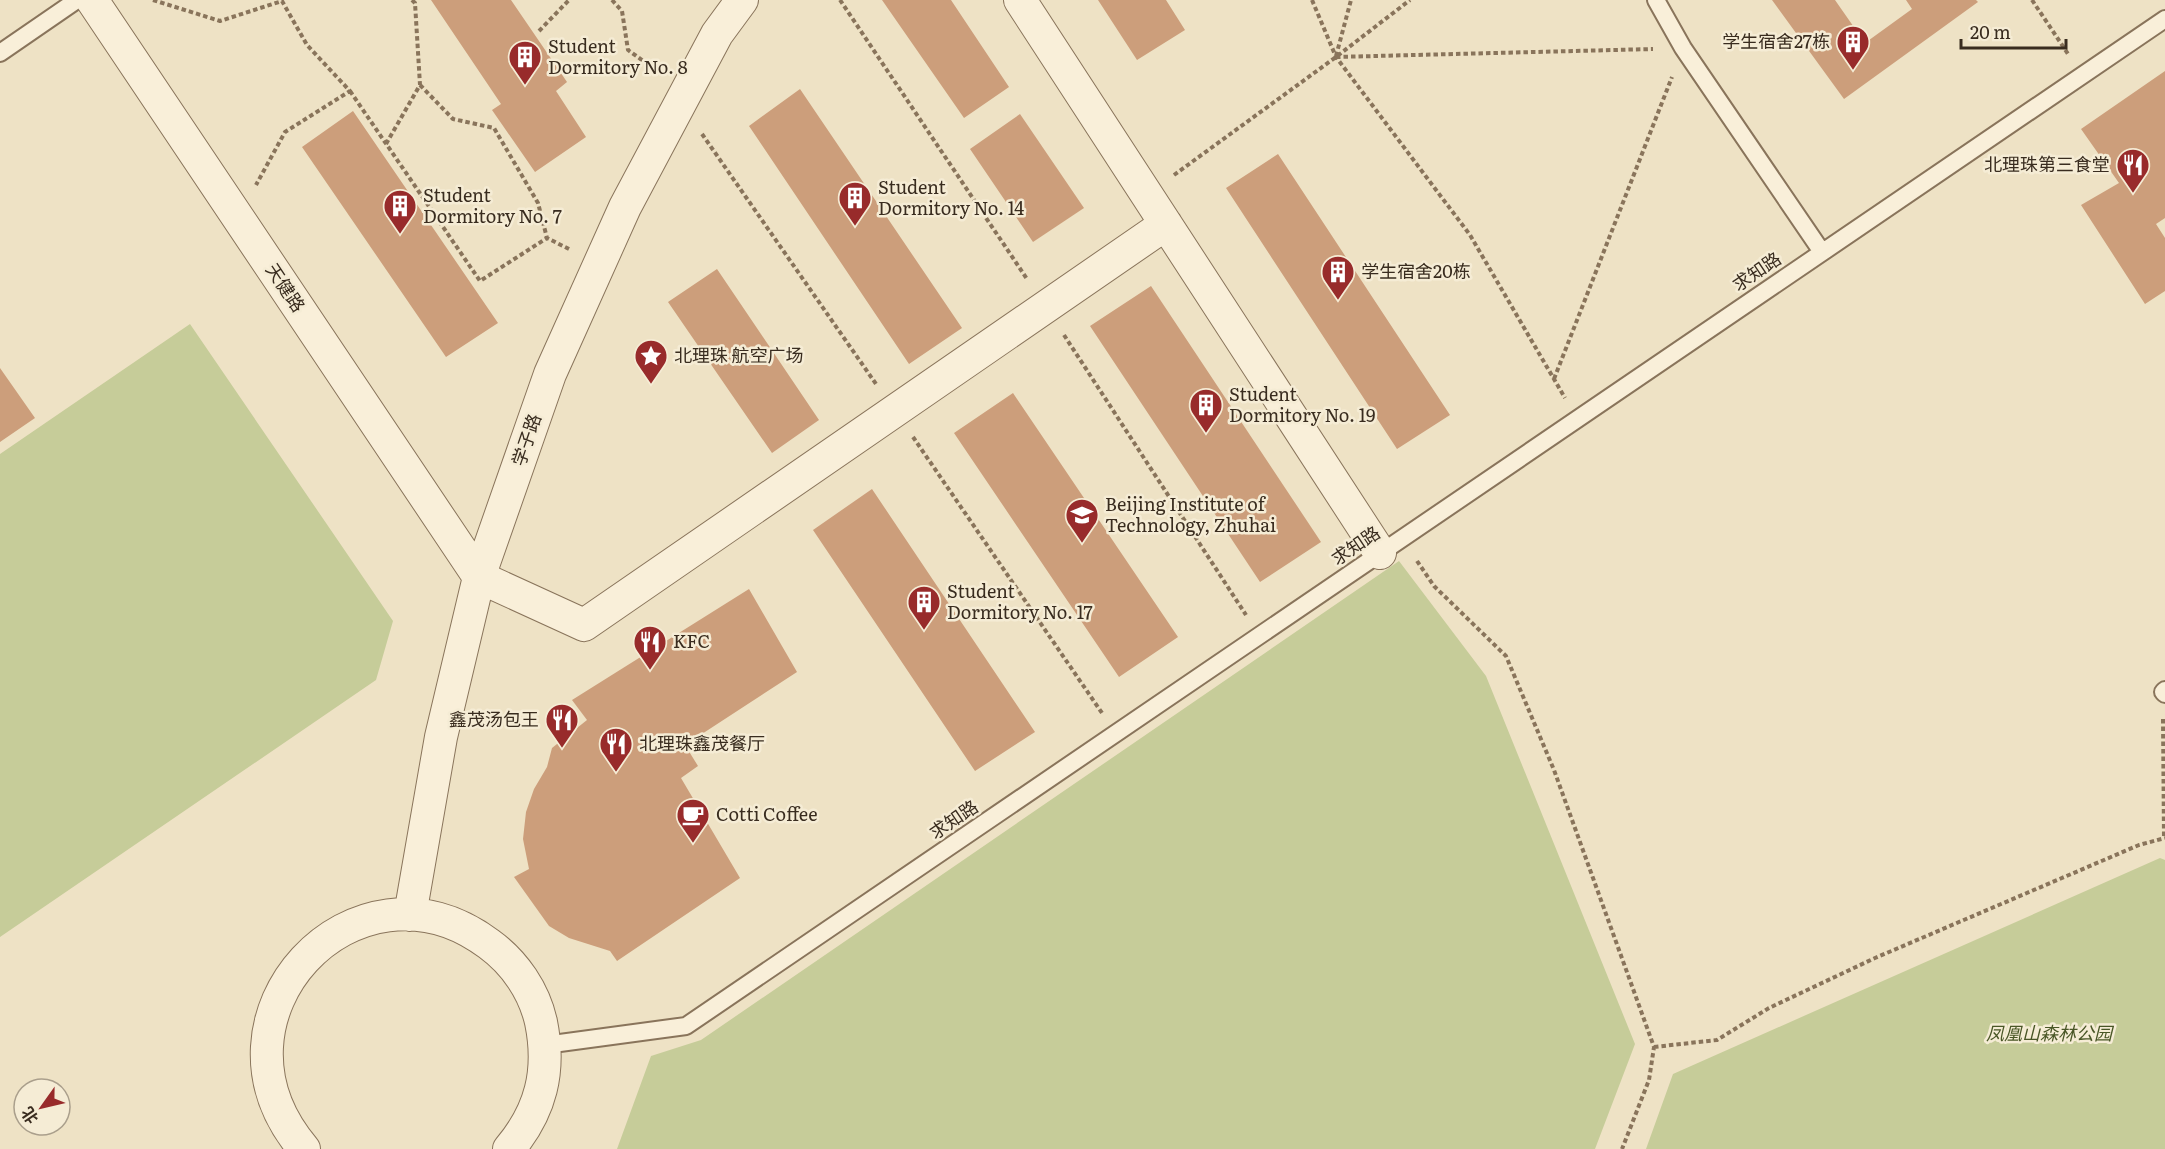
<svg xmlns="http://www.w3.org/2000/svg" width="2165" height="1149" viewBox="0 0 2165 1149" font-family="Literata,'Noto Sans SC',serif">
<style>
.green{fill:#c6cc99}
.building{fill:#cc9e7b}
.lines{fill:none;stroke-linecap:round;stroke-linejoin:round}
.service-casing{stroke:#89745b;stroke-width:20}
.minor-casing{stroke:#89745b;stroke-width:34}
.path{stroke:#89745b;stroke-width:4;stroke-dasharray:4.5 3;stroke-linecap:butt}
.service{stroke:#f9efd9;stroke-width:16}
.minor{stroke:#f9efd9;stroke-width:32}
.labels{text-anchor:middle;stroke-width:5;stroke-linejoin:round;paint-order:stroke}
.poi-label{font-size:18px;fill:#392c1f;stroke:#f5ecd5;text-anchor:start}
.street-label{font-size:18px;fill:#392c1f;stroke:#f5ecd5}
.park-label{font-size:18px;font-style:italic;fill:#495626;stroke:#f5ecd5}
</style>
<rect width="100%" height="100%" fill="#eee2c5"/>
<path class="green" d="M190 324 393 621 376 680 0 937V454Z
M1399 561 1486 676 1635 1044 1595 1149H617L651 1056 701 1040Z
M2160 858 2165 860V1149H1646L1673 1074Z"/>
<path class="building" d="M431 0H511L567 82 556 91 586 137 535 172 492 110 501 104Z
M882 0H951L1009 87 964 118Z
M1098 0H1166L1185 30 1137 60Z
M1772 0H1835L1865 43 1912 9 1906 0H1976L1978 2 1844 99Z
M2165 71V218L2156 224 2165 238V291L2145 304 2081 205 2119 183 2081 129Z
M800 89 962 328 909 364 749 126Z
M353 111 498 323 446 357 302 147Z
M1020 114 1084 208 1033 242 970 149Z
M1278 154 1450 415 1397 449 1226 188Z
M717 269 819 420 772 453 668 302Z
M1151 286 1321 542 1260 582 1090 326Z
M0 368 35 418 0 442Z
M1013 393 1178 637 1119 677 954 433Z
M872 489 1035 732 975 771 813 530Z
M749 589 797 672 685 745 698 766 681 778 740 878 617 961 610 951 569 938 549 926 514 877 529 869 523 839 526 812 534 789 547 767 552 748 587 720 572 700Z"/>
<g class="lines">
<g class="service-casing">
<path id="service" d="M1656 0 1683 48 1822 252
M0 53 77 0
M2165 690 2163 692 2165 694
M545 1045 686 1026 2165 19"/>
</g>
<g class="minor-casing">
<path id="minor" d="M92 0 479 577 584 625 1166 224
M1020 0 1380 553
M410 915 441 737 479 577 550 374 625 207 717 34 742 0
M304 1149C192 1017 356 844 489 944 515 963 534 991 541 1022 551 1071 541 1111 509 1149"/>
</g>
<path class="path" d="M153 0 220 21 282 1 307 45 350 91 285 132 256 185
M612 0 622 11 628 50 646 63 661 68
M840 0 1027 279
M1312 0 1336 57 1470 235 1565 398
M2032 0 2068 54
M539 31 569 0
M1336 56 1351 0
M1336 57 1653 49
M420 85 453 119 494 128 538 203 547 238
M350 91 480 281 547 238 569 249
M702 134 876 384
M386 144 420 85 415 3 412 0
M1174 175 1336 57 1410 0
M1064 335 1246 615
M1554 379 1672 77
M913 437 1102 713
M1417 561 1434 586 1506 656 1554 770 1654 1047 1649 1080 1622 1149
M2163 719 2164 838
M1654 1047 1717 1040 1769 1008 1875 958 2139 845 2165 838"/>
<use href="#service" class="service"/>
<use href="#minor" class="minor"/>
</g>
<defs>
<g id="building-pin" transform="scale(1.725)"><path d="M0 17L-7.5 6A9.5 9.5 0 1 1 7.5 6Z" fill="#982b2b" stroke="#f5ecd5"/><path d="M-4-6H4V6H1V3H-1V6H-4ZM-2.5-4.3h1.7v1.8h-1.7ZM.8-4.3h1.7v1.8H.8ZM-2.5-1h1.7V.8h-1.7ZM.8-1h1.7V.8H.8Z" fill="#fff"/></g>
<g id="restaurant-pin" transform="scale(1.725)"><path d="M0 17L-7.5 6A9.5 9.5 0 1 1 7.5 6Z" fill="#982b2b" stroke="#f5ecd5"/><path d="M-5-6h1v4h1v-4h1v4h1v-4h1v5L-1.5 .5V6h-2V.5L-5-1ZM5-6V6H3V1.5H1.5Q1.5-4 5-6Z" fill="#fff"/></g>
<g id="sight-pin" transform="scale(1.725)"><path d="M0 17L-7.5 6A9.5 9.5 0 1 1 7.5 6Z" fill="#982b2b" stroke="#f5ecd5"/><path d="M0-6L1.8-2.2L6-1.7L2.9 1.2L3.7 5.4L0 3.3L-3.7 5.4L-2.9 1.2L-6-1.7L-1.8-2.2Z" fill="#fff"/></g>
<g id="university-pin" transform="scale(1.725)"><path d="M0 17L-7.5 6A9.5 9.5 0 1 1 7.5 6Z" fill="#982b2b" stroke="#f5ecd5"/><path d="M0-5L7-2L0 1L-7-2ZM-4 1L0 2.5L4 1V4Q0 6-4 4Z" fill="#fff"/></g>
<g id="cafe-pin" transform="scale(1.725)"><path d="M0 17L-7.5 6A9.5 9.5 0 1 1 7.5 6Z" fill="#982b2b" stroke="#f5ecd5"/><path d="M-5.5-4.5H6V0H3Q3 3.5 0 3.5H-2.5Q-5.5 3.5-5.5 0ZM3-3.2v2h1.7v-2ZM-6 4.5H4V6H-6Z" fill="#fff"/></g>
</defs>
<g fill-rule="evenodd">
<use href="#building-pin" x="1853" y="42"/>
<use href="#building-pin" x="525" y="57"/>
<use href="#restaurant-pin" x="2133" y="165"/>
<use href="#building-pin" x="855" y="198"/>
<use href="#building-pin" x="400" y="206"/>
<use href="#building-pin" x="1338" y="272"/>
<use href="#sight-pin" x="651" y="356"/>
<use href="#building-pin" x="1206" y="405"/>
<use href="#university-pin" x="1082" y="515"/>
<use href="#building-pin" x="924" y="602"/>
<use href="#restaurant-pin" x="650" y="642"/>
<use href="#restaurant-pin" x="562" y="720"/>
<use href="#restaurant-pin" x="616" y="744"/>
<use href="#cafe-pin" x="693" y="815"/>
</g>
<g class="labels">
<g class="poi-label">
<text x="1830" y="48" text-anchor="end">学生宿舍27栋</text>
<text x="548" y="53">Student<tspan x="548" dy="21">Dormitory No. 8</tspan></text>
<text x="2110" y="171" text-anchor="end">北理珠第三食堂</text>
<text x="878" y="194">Student<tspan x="878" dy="21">Dormitory No. 14</tspan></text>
<text x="423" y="202">Student<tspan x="423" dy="21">Dormitory No. 7</tspan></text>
<text x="1361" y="278">学生宿舍20栋</text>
<text x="674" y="362">北理珠 航空广场</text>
<text x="1229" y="401">Student<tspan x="1229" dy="21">Dormitory No. 19</tspan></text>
<text x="1105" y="511">Beijing Institute of<tspan x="1105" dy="21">Technology, Zhuhai</tspan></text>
<text x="947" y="598">Student<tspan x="947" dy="21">Dormitory No. 17</tspan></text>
<text x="673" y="648">KFC</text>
<text x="539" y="726" text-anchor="end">鑫茂汤包王</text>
<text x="639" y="750">北理珠鑫茂餐厅</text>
<text x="716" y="821">Cotti Coffee</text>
</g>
<g class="street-label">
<text transform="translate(1757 272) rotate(-34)" y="6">求知路</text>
<text transform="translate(285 288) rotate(56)" y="6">天健路</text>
<text transform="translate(527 440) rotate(-71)" y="6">学子路</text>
<text transform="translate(1356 546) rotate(-34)" y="6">求知路</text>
<text transform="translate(954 820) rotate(-34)" y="6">求知路</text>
</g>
<g class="park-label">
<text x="2049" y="1040">凤凰山森林公园</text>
</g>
</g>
<g transform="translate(42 1107) rotate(236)"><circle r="28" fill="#f5ecd5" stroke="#aa9f8c" stroke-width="1.5"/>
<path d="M0-4.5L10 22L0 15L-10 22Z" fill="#982b2b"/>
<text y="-9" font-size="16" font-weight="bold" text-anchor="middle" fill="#392c1f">北</text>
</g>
<path d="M1961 39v9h105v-9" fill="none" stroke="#392c1f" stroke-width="3"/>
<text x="1970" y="39" font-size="18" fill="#392c1f" stroke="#f5ecd5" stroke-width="4.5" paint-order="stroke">20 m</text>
</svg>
